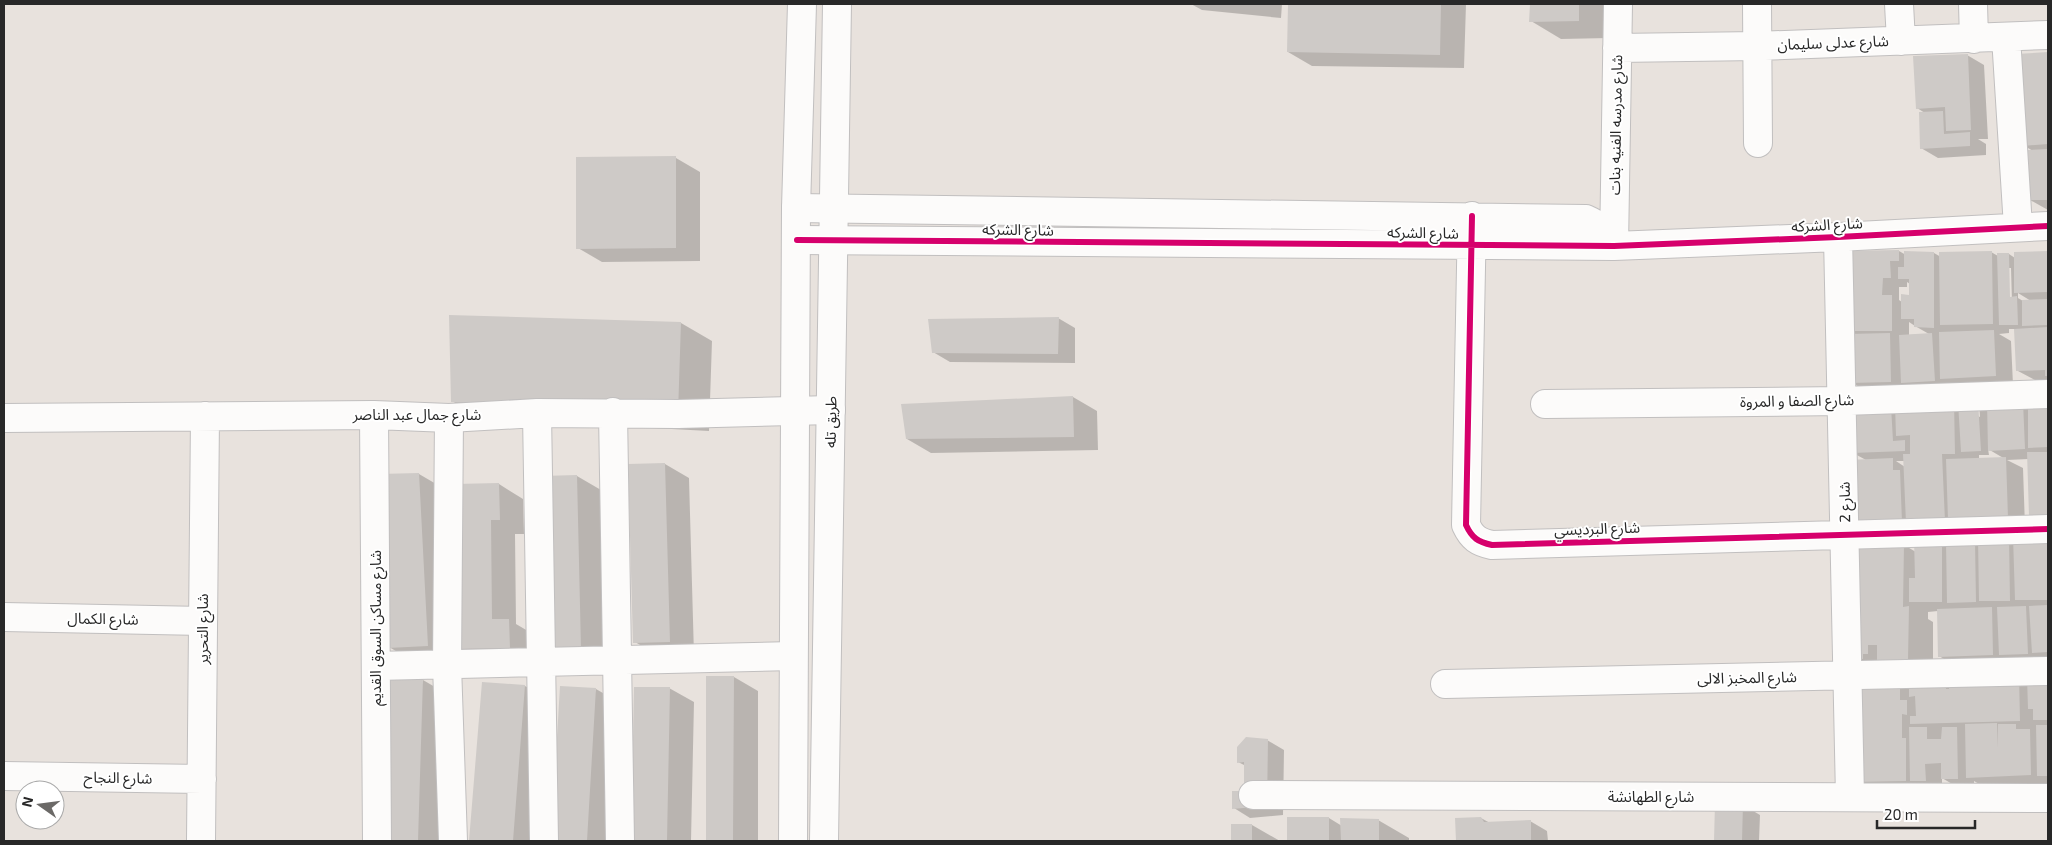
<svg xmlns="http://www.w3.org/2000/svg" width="2052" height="845" viewBox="0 0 2052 845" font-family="'Exo 2','Noto Sans Arabic',sans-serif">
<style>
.shadow{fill:#0003;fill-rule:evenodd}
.building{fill:#cecac7}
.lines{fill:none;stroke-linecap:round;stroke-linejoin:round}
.street-casing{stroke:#c1bfbf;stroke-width:30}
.secondary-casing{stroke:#c1bfbf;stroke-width:30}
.street{stroke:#fcfbfa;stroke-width:28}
.secondary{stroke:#fcfbfa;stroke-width:28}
.cycleway-casing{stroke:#fff;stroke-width:9}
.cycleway{stroke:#d6006c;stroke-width:6}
.labels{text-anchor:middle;stroke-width:4;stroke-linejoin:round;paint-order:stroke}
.street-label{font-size:15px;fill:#282828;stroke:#fff}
</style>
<rect width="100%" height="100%" fill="#e8e2dd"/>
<path class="shadow" d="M1191 4H1282L1281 18 1202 10Z
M1289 4H1466L1464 68 1312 66 1288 52Z
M1531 4H1609V38L1561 39 1531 21Z
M2048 53V210L2030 200 2033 151 2023 145 2018 55Z
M1967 55 1984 65 1988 139H1978L1986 144V155L1938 158 1921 148 1925 113 1917 108Z
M676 158 700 172V261L602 262 578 248Z
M1899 251 1906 255 1934 253 1941 257 1991 252 1998 256 2009 254 2015 258V253H2048V380H2035L2018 371 2016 329H2009V333L1999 334 2011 341 2013 385 1958 388 1951 383 1952 390 1920 392 1907 385V391L1868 392 1851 382 1844 252ZM2008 268H2011L2012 303H2009ZM1907 282 1910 284V296L1902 302 1899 300V287H1907ZM2018 293 2031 301H2023L2018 298ZM1909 322 1915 326 1929 334 1909 335Z
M450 316 681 323 712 341 709 431 483 419 452 401Z
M1058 318 1075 328V363L950 362 933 352Z
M1073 397 1097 411 1098 450 931 453 907 439 903 405Z
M2048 401V525L2030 515 2029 459 2007 460 2023 468 2025 527 1868 533 1866 460 1853 453 1851 409 1953 402 1980 417 1979 403ZM1988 449 2005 459 1979 460V455H1989ZM1896 461H1905V467Z
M665 464 689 478 694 655 659 656 635 642Z
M419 474 443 488 499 484 523 499 524 534H515L516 624 533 634 534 661 483 662 459 648 452 659 413 661 389 647Z
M577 476 601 490 605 662 548 649Z
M2048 537V661L1956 666 1939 656 1938 611 1928 612V619L1933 622V673L1887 672 1853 658 1904 545 1916 552V542Z
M707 677H734L758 691V841H707Z
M2048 677 2047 784 1984 787 1974 781V788H1959L1942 778V790L1879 795 1855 781 1899 683 1910 689Z
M423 680 447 694 443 841H384Z
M484 683 525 686 549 700 538 841H471Z
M669 688 694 702 691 841H633Z
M596 689 620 703 612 841H552Z
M1267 740 1284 750 1283 815 1250 818 1234 808 1246 793V766L1238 762Z
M1716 804 1743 805 1760 815 1759 841H1715Z
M1329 818 1342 826 1378 820 1409 838V841H1288V819Z
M1481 818 1490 823 1530 821 1547 831 1548 841H1457L1456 819Z
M1232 825H1252L1280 841H1233Z"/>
<path class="building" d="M1288 4H1441L1440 55 1287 52Z
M1530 4H1579V21L1529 22Z
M2048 52V144L2022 146 2016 54Z
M1968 54 1971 130 1946 131 1945 107 1916 109 1913 56Z
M1943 111 1944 134 1970 132V146L1920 149 1919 112Z
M2048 149V200H2029L2028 150Z
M676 156V248L576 249V157Z
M1899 250V261H1890L1891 278H1883L1882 295H1892V331H1844L1843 251Z
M1904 251 1934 252V328L1914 327V319H1901V294L1909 295V279H1898V267H1904Z
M1992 251 1993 324 1940 325 1939 252Z
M2048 251V292L2014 293V252Z
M1997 253H2009L2010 297 2017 296 2018 325H1999Z
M2048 299V325L2022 326V300Z
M449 315 681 322 678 414 451 402Z
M1059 317 1058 354 932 353 928 319Z
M2048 327V376H2045V370L2016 371 2014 329Z
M1994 330 1996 376 1940 379 1939 332Z
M1890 333 1891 382 1849 383 1848 334Z
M1932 333 1935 381 1901 383 1899 335Z
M1073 396 1074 437 906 439 901 404Z
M2028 400H2048V447L2028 448Z
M1954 401 1955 454H1942L1945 521 1906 523 1903 454H1910V435L1896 436 1895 404Z
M1978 401 1981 451 1961 452 1958 402Z
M2023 401 2025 449 1988 451 1987 402Z
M1891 406 1893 441 1905 440V451L1852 453 1850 408Z
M2027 452H2048V515L2029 516Z
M2006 457 2008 518 1948 520 1946 459Z
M1893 458V470H1900L1902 522 1850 524 1848 460Z
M665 463 670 642 633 643 628 464Z
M419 473 428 646 388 648 379 474Z
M577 475 581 649H546L542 476Z
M499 483 500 520H491L492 619H509L510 648 457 649 455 484Z
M2048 535V600H2015L2013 536Z
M2009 536 2010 601H1979L1978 537Z
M1914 540H1942V602H1909V578H1915Z
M1975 541 1976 602 1947 603 1946 542Z
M1853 544H1904L1903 607 1909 606 1908 660H1877V645H1868V654H1863V659H1852Z
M2048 605V652L2032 653 2029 606Z
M2026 606 2028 654 1999 655 1997 607Z
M1992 607 1993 655 1938 657 1937 609Z
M2019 674 2020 721 1910 724V716H1916L1915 696 1909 697V678L1945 677 1946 689H1949V675Z
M706 676H734L733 841H706Z
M2048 676V720H2033V709H2028L2027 677Z
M389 677 423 678 418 841H383Z
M482 682 525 685 513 841H469Z
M1853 682H1900V700H1907V715L1902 714V738H1906V781L1854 782Z
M560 686 596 688 587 841H551Z
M634 687H670L667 841H631Z
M1997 723 1998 748V724H2016V729H2030L2031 775 1966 778 1965 724Z
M2036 725H2048V776H2037Z
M1909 727H1927V739H1941L1942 727H1957L1958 779H1941V763L1925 764 1926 781H1910Z
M1246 737 1268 739 1267 806 1232 809V791H1244V762L1237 763V747Z
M1715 803 1743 804 1742 841H1714Z
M1287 817H1329V841H1287Z
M1481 817 1484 822 1531 820V841H1456L1455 818Z
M1340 818 1379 819V841H1341Z
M1231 824H1252V841H1231Z"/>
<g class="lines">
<g class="street-casing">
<path id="street" d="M1757 4 1758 143
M1899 4 1901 41
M1973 4 1974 39
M2006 37 2018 227
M1617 48 1757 46 2048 35
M796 208 1586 219C1600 225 1607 232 1614 246
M1472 216 1466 525C1472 538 1478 542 1492 545L2048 529
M1838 237 1850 797
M797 240 1614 246 1838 237 2048 226
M1614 246 1618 4
M1545 404 1843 401 2048 394
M613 412 620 841
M537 413 544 841
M374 415 377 841
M4 418 374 415 449 418 537 413 678 414 831 410
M449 418 447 665 453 841
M4 617 203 621
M376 666 793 656
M1445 684 2048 671
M4 776 202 779
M1253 795 2048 798
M201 841 205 416"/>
</g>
<g class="secondary-casing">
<path id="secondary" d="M793 841 796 208 802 4
M824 841 837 4"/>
</g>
<use href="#street" class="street"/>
<use href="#secondary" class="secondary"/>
<g class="cycleway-casing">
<path id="cycleway" d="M1472 216 1466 525C1472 538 1478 542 1492 545L2048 529
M797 240 1614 246 1838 237 2048 226"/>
</g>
<use href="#cycleway" class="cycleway"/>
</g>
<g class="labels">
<g class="street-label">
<text transform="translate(1833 43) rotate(-2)" y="5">شارع عدلى سليمان</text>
<text transform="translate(1616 125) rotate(-89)" y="5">شارع مدرسه الفنيه بنات</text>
<text transform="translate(1827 225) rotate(-3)" y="5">شارع الشركه</text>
<text transform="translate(1018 230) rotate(1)" y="5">شارع الشركه</text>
<text transform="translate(1423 233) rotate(1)" y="5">شارع الشركه</text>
<text transform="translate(1797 401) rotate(-1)" y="5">شارع الصفا و المروة</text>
<text x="417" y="420">شارع جمال عبد الناصر</text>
<text transform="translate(831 422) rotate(-89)" y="5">طريق تله</text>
<text transform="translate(1845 502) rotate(-91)" y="5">شارع 2</text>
<text transform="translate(1597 529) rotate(-2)" y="5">شارع البرديسي</text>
<text transform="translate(103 619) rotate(1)" y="5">شارع الكمال</text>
<text transform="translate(376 628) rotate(-90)" y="5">شارع مساكن السوق القديم</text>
<text transform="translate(203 629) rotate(-90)" y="5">شارع التحرير</text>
<text transform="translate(1747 678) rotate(-1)" y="5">شارع المخبز الالى</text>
<text transform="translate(118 778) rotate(1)" y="5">شارع النجاح</text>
<text x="1651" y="802">شارع الطهانشة</text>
</g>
</g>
<rect width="2052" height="845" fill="none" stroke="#282828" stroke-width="10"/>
<g transform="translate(40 805) rotate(284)"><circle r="24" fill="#ffffff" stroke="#a9a9a9"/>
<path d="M0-4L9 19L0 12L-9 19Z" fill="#6b6967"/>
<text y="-8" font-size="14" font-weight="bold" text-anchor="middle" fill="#282828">N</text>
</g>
<path d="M1877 820v8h98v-8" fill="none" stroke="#282828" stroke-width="2.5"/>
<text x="1884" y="820" font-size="15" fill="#282828" stroke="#ffffff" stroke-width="4" paint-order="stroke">20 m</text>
</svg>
